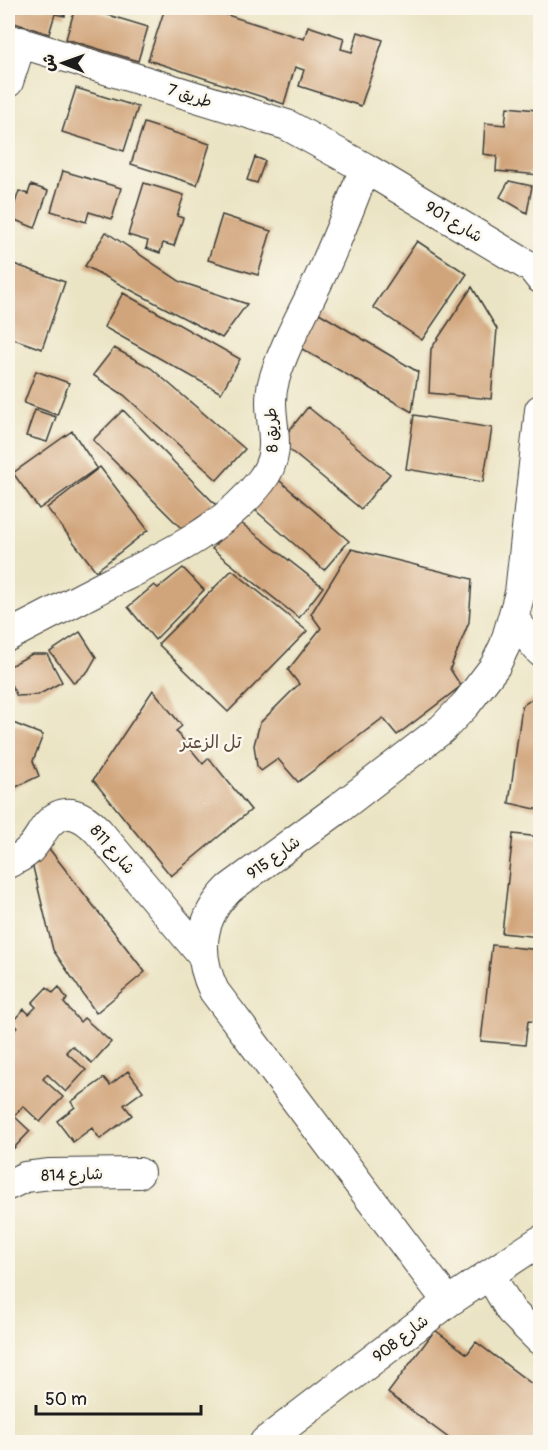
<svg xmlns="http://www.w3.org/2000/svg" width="548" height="1450" viewBox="0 0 548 1450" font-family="Pangolin,'Playpen Sans Arabic',sans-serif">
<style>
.building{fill:#d1a57c}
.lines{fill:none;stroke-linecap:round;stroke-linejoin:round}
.minor-casing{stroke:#3b3a35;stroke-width:32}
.minor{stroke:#fff;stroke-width:30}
.labels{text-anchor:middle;stroke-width:5;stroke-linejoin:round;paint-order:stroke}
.street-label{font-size:16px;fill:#1c1c1c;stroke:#fbf7ec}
.neighbourhood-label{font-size:18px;fill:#5b4c3e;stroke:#fbf7ec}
</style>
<rect width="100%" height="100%" fill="#fbf7ec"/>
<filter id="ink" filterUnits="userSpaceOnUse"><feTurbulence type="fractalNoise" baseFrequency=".0167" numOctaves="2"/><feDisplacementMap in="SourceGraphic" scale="12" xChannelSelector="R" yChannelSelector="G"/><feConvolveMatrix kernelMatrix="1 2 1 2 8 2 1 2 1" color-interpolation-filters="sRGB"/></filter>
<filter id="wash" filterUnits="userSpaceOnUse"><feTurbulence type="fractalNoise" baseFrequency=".008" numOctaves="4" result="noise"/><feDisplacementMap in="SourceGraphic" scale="24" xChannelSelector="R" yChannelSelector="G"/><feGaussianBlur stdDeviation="1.35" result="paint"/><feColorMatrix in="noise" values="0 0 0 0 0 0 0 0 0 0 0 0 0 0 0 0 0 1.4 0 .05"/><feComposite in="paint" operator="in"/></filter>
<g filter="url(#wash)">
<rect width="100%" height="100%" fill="#ebe4c4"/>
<g id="blocks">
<path class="building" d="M9 8H66L65 16 55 14 49 34 8 21Z
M75 8H85L148 27 138 61 66 39Z
M165 8H205L304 39 308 26 344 38 341 49 352 52 358 32 383 40 361 106 299 86 304 70 295 67 284 104 148 60Z
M76 88 138 107 124 151 62 132Z
M507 107 536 110V117H540V175L496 171 497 156 483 154 485 123 505 125Z
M144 123 210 144 197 185 131 164Z
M255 157 265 161 257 183 247 180Z
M63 171 121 188 112 219 89 212 86 222 51 211Z
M509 181 532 186 527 213 500 197Z
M144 183 184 195 177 216 183 218 174 246 163 243 160 253 146 248 148 241 128 235Z
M31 185 48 191 35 228 10 218 19 191 28 194Z
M222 215 271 231 258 275 208 260Z
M106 232 181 282 247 304 222 338 85 266Z
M417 241 467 274 422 340 373 307Z
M8 262 65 282 42 349 8 337Z
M472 287 497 329 491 399 429 393 431 349Z
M123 293 240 359 221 393 104 327Z
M314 310 418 372 412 412 295 345Z
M114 348 151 368 245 449 217 480 124 395 93 375Z
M36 371 69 383 57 415 24 403Z
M308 407 390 474 361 509 280 442Z
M35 410 56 417 47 442 26 436Z
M123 410 216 505 187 534 93 440Z
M414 415 492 428 483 482 406 469Z
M72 431 97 468 39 509 13 473Z
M100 467 148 530 96 571 47 508Z
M273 475 349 541 324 570 248 504Z
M236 519 323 587 299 618 212 549Z
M351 549 472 579 469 622 450 669 461 686 397 735 383 718 298 782 278 759 261 771 257 766 254 745 260 723 299 684 288 670 321 628 311 614Z
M183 568 204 590 155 640 128 607 154 585 158 588Z
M232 570 307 631 228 712 158 644Z
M80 632 96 657 88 671 74 683 50 652Z
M32 654H47L62 682 38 695 17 696 8 679V667Z
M153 690 182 726 176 731 203 764 209 758 251 810 171 876 93 780Z
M535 697 540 704V810L509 803 522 706Z
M8 721 43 735 33 761 39 776 8 791Z
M513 834 540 837V937L502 933Z
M47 846 145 972 96 1013 53 950 32 863Z
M492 945 540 950V1022L528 1021 525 1045 481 1041Z
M47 987 53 993 59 987 67 999 64 1003 80 1022 84 1018 111 1042 92 1063 72 1046 66 1052 86 1070 66 1092 47 1074 43 1079 63 1097 40 1122 23 1106 14 1116 30 1131 13 1149 8 1143V1039L17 1027 12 1022 24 1009 29 1014 36 1007 32 1003Z
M128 1071 143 1091 124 1105 132 1115 100 1139 92 1128 73 1142 57 1121 75 1107 71 1102 104 1078 110 1085Z
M435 1330 467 1354 476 1342 540 1390V1442H454L388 1393Z"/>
</g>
</g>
<g filter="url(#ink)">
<use href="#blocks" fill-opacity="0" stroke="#3b3a35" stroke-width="1.5"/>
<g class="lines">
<g class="minor-casing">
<path id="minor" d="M8 39 287 125 365 168 532 268 540 278
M8 82 21 42
M514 620 540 651
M8 636C42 618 77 600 112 582 165 556 224 529 261 481 288 446 263 418 274 380 284 346 303 313 318 281 336 244 350 206 365 168
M8 863C15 860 22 857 28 851 37 843 41 832 48 824 66 805 84 816 98 831L203 956
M8 1185 25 1177 50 1174 139 1173
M490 1275 511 1311 540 1340
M448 1302 214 991C196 953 199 918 230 888L338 809 442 729 466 704 495 666 505 645 520 593 540 410
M265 1442 448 1302 540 1241"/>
</g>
<use href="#minor" class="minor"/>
</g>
</g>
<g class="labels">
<g class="street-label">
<text transform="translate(190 95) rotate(17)" y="6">7 طريق</text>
<text transform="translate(454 221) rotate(31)" y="6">شارع 901</text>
<text transform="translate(271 430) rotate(-92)" y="6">طريق 8</text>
<text transform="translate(113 849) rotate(49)" y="6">شارع 811</text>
<text transform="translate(273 857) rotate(-36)" y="6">شارع 915</text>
<text transform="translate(72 1174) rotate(-2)" y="6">شارع 814</text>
<text transform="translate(400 1338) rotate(-38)" y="6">شارع 908</text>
</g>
<g class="neighbourhood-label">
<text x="211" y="748">تل الزعتر</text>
</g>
</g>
<rect width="548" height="1450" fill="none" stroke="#fbf7ec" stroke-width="30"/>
<g transform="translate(63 63) rotate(271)" stroke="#fbf7ec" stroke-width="4.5" paint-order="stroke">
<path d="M0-4.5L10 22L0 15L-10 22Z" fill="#1c1c1c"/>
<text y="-9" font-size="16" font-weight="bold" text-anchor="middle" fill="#1c1c1c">ش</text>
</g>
<path d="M36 1405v9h165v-9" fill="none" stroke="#1c1c1c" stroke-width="3"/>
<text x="45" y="1405" font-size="18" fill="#1c1c1c" stroke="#fbf7ec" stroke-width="4.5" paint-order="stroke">50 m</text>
</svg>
